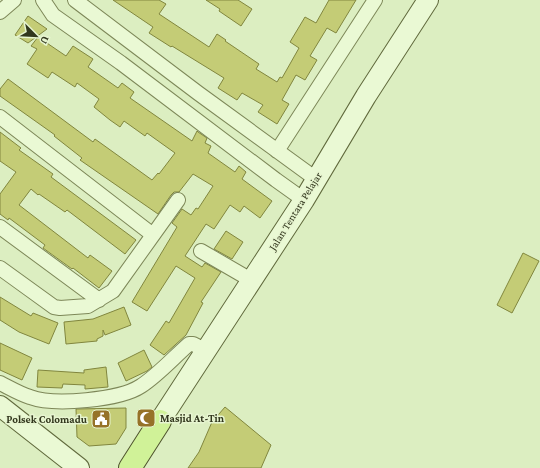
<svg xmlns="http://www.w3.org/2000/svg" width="540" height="468" viewBox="0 0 540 468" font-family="'Crimson Pro',serif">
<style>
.building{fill:#c4cc76;stroke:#81863e}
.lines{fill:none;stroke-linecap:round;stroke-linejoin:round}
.street-casing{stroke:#7d8758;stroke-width:16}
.secondary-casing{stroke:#60693c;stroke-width:22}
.primary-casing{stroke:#4f542d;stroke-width:24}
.street{stroke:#eaf9d4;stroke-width:14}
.secondary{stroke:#eaf9d4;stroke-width:20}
.primary{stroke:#d0f298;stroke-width:22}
.labels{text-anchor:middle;stroke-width:3;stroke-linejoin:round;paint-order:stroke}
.street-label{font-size:11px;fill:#32371d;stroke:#e7f5d0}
.poi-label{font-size:11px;font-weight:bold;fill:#32371d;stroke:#e7f5d0;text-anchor:start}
</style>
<rect width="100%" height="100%" fill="#dceec1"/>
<path class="building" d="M113 0H159L166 4 159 14 209 47 217 34 226 40 225 41 259 64 256 69 277 82 280 77 282 78 299 48 290 42 305 17 316 23 329 0H356L336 33 327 28 310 56 317 60 305 80 296 75 282 100 289 104 277 124 258 112 263 105 242 93 237 100 218 88 224 78 172 46 171 47 149 33 153 27Z
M206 0H238L252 9 241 26 219 11 220 9Z
M28 16 47 29 28 43 15 35Z
M38 37 66 56 73 46 93 59 88 67 118 88 122 83 134 92 130 98 192 141 197 131 198 132 207 138 205 143 211 146 208 153 235 172 239 166 246 172 242 179 272 201 260 218 244 206 240 212 230 205 214 229 206 224 185 256 202 267 205 263 221 272 201 302 203 303 186 335 164 355 150 345 166 321 169 323 195 278 176 266 147 311 132 302 177 227 172 223 182 209 191 215 196 208 198 209 213 186 193 174 179 192H174L171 195 158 214 80 160 82 158 54 136 55 135 0 96V89L8 79 93 142 95 139 152 180 158 173 159 174 175 153 147 133 145 136 124 121 120 127 110 120 94 107 99 99 77 83 75 87 52 72 48 78 27 64 37 49 31 46Z
M0 132 21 148 19 150 53 174 51 177 136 240 125 254 67 210 65 212 39 194 38 195 31 189 19 205 88 258 90 255 112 271 99 288 73 268 72 269 43 248 45 245 9 218 8 220 0 214V194L16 172 0 161Z
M226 231 243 242 232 259 214 249Z
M523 253 539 261 512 313 497 305Z
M0 297 31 316 33 313 58 323 49 344 19 332 0 320Z
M124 307 131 325 105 335 103 330V336L97 339V341L66 344 64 322 93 319Z
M0 343 32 358 22 380 0 370Z
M144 350 152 367 147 371 126 381 118 363Z
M106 367 108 387 85 389V385L63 384 62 388 37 387 38 370 84 373V370Z
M225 407 271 445 261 468H188L199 452 212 422Z
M126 408V428L116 444 89 446 77 437 76 409Z"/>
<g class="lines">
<g class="street-casing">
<path id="street" d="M43 0 53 15 121 63 276 180 304 200
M75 0 198 93 316 179
M0 12 14 0
M0 117 153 235 113 291 88 306 60 308 54 307 0 268
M277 151 375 0
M0 227 99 300
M153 235 178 200
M201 251 251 280
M0 383C10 388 20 394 30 397 54 406 120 400 141 386 158 375 173 358 189 344H193L205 350"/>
</g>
<g class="secondary-casing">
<path id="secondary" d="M0 406 79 468
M160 421 304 200 366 96 428 0"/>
</g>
<g class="primary-casing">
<path id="primary" d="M130 468 160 421"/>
</g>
<use href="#street" class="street"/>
<use href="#secondary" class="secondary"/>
<use href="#primary" class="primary"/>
</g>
<defs>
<g id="mosque-square" transform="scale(1)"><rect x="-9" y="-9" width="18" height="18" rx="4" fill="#967228" stroke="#e7f5d0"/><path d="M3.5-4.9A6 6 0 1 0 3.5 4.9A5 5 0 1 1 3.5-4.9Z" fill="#fff"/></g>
<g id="civic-square" transform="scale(1)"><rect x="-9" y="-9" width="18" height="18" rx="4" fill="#967228" stroke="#e7f5d0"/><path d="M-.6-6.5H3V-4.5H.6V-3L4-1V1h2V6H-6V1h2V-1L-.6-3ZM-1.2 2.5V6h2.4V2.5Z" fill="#fff"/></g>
</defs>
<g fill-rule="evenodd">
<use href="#mosque-square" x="146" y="418"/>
<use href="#civic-square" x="101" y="419"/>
</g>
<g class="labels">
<g class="street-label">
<text transform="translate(295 211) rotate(-58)" y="4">Jalan Tentara Pelajar</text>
</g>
<g class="poi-label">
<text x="160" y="422">Masjid At-Tin</text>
<text x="87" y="423" text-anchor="end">Polsek Colomadu</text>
</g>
</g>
<g transform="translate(36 36) rotate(114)" stroke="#e7f5d0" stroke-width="3" paint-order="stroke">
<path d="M0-3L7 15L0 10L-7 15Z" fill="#32371d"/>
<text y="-6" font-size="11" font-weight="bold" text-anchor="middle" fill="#32371d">U</text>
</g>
</svg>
